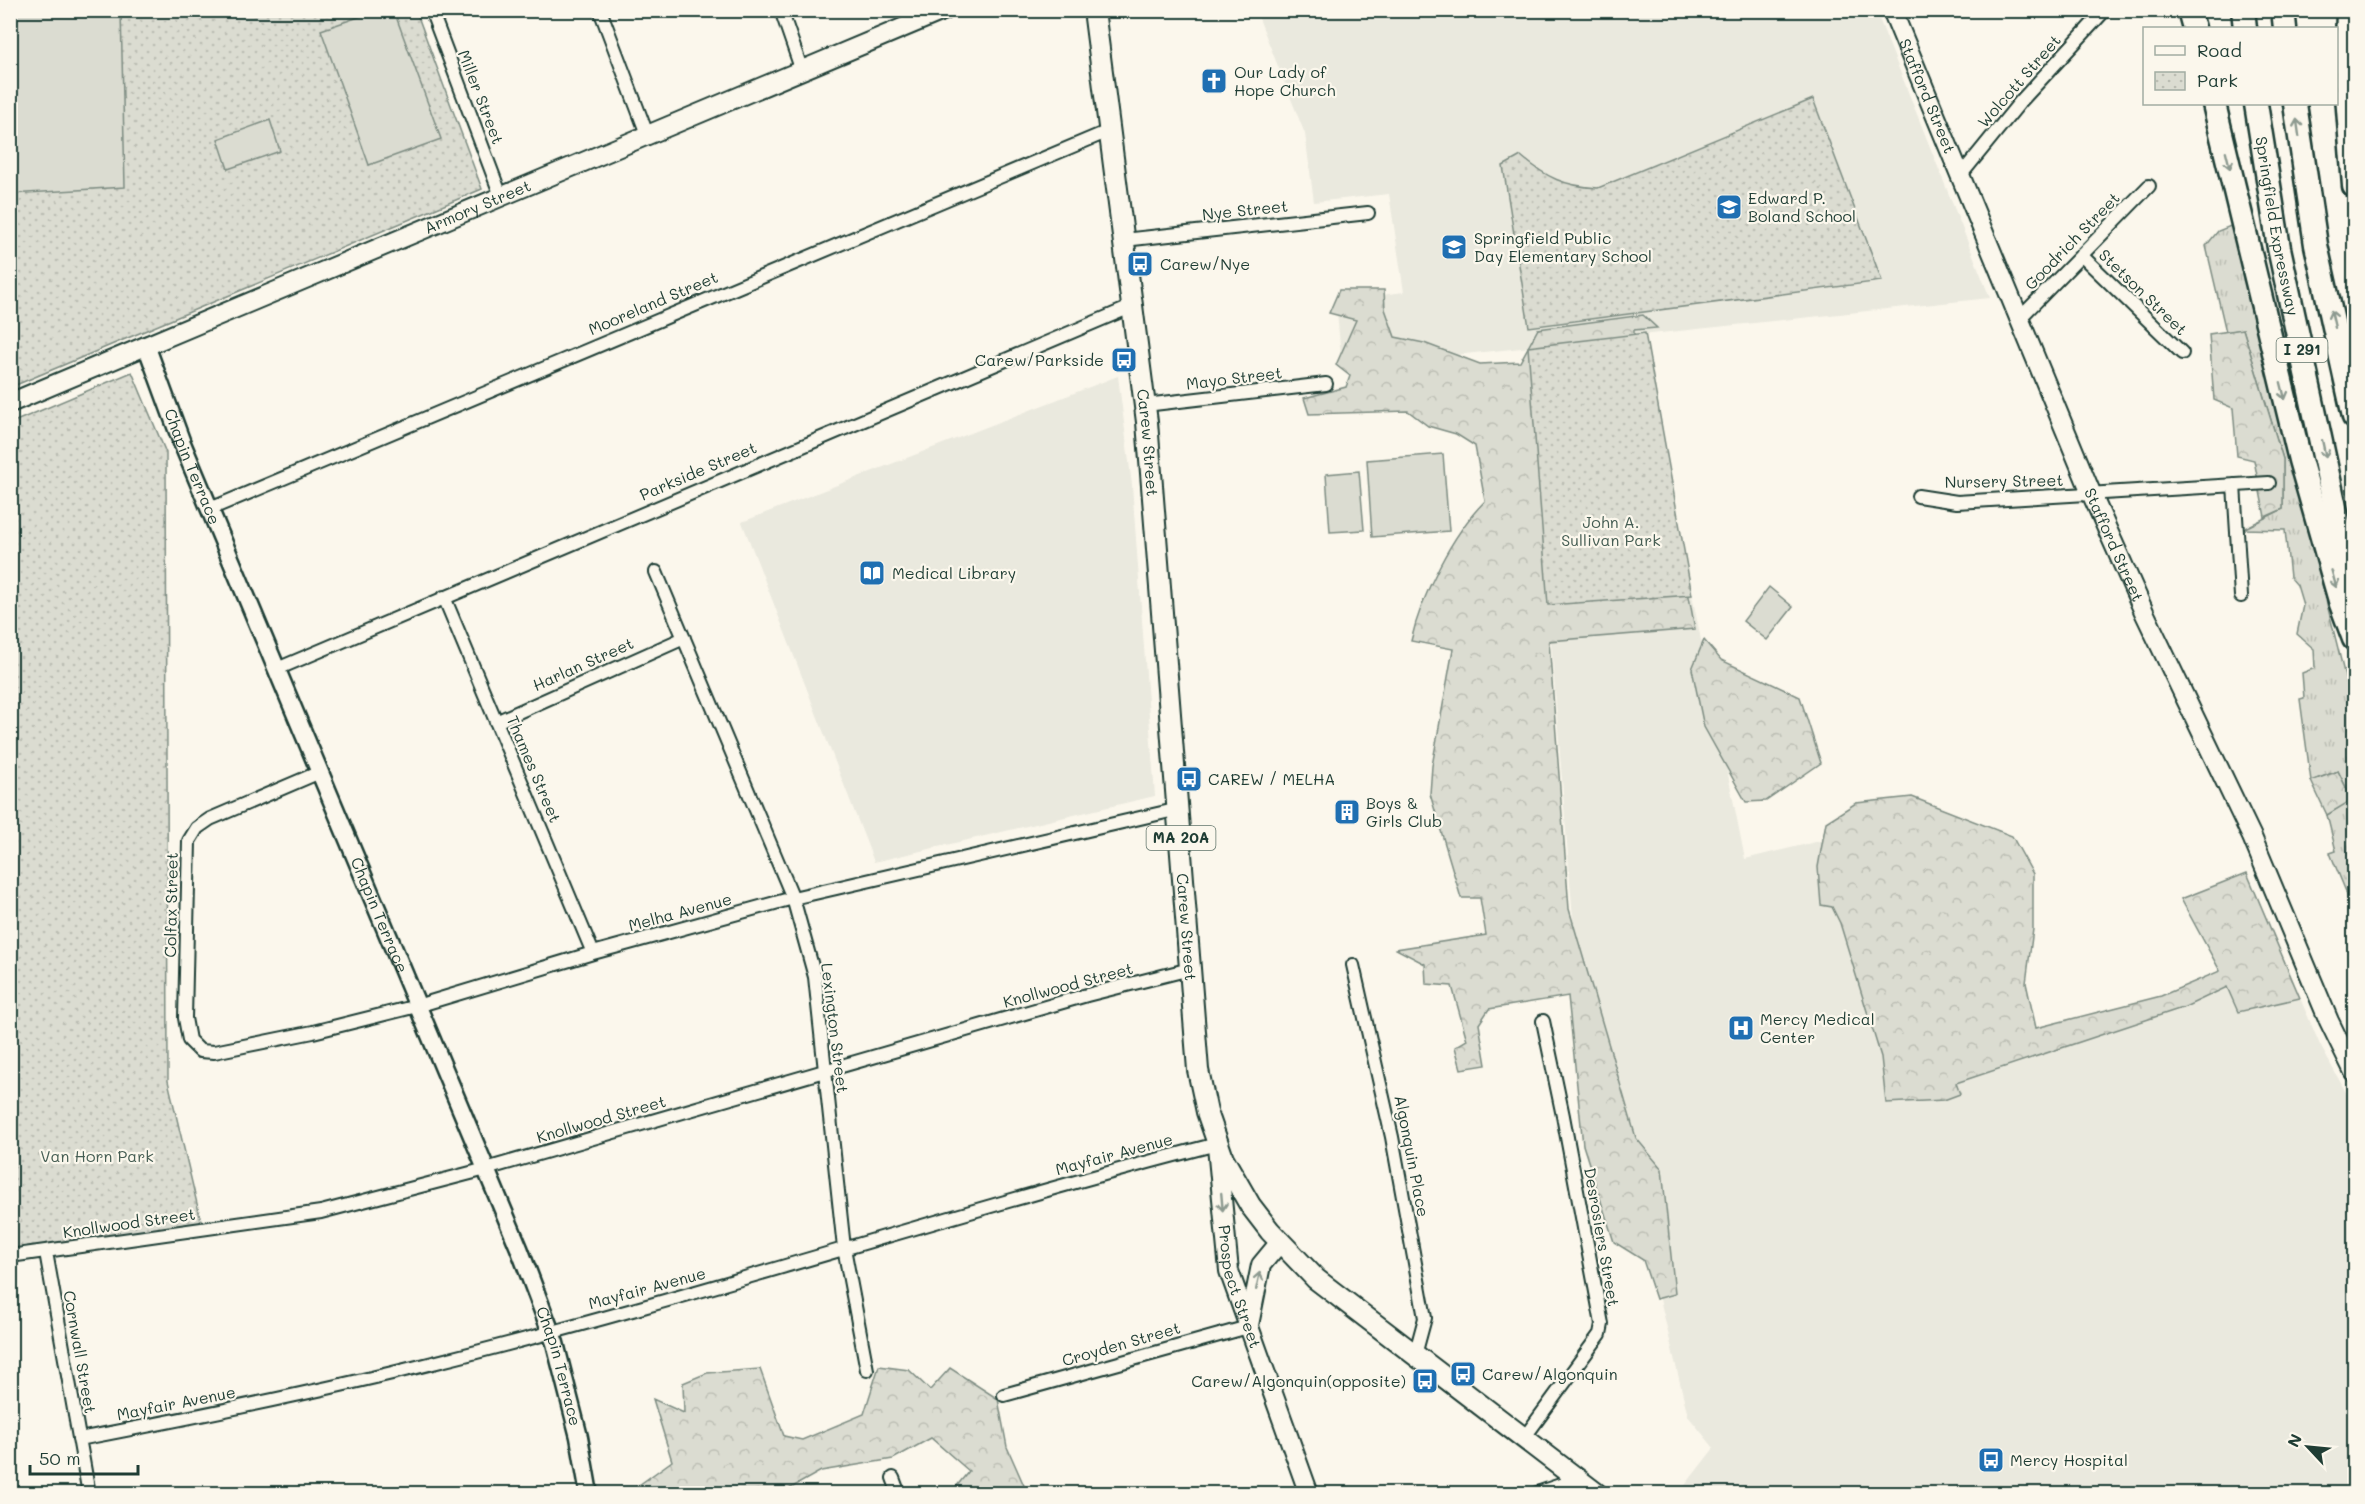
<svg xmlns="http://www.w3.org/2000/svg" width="2365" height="1504" viewBox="0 0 2365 1504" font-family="Mali,sans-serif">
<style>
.built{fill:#eae9de}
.grass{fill:url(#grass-tufts);stroke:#7d8c82;stroke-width:1.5}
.forest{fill:url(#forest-crowns);stroke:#7d8c82;stroke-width:1.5}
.park{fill:url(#park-dots);stroke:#7d8c82;stroke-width:1.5}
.pitch{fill:#dbdcd1;stroke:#7d8c82;stroke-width:1.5}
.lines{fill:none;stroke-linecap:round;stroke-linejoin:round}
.minor-casing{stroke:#1f3d34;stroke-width:16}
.tertiary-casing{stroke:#1f3d34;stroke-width:21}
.secondary-casing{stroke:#1f3d34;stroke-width:22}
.primary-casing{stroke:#1f3d34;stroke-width:24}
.motorway-casing{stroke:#1f3d34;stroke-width:27}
.minor{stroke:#fbf7ec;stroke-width:12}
.tertiary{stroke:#fbf7ec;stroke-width:16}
.secondary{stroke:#fbf7ec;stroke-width:18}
.primary{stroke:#fbf7ec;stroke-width:20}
.motorway{stroke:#fbf7ec;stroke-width:22}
.oneway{stroke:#8d9a90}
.labels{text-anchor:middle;stroke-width:4.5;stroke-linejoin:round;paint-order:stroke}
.shield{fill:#fbf7ec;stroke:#61756b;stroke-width:1.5}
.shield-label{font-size:15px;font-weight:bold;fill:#1f3d34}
.poi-label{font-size:16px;fill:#1f3d34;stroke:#fbf7ec;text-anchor:start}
.street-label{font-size:16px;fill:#1f3d34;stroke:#fbf7ec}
.park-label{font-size:16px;fill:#455d53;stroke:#fbf7ec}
</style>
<defs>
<pattern id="grass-tufts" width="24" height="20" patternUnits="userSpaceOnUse" patternTransform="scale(1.5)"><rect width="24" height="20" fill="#dbdcd1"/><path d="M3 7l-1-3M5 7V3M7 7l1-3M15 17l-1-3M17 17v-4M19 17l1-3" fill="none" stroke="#bcbeb4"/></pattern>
<pattern id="forest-crowns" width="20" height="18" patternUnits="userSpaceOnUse" patternTransform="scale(1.5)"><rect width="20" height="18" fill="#dbdcd1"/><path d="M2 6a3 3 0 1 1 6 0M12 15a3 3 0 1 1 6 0" fill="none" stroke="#bcbeb4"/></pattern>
<pattern id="park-dots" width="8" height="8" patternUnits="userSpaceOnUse" patternTransform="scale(1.5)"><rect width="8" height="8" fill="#dbdcd1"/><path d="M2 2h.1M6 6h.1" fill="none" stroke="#bcbeb4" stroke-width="1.8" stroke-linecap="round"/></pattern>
</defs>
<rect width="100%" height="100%" fill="#fbf7ec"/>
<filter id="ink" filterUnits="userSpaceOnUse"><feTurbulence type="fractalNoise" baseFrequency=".0167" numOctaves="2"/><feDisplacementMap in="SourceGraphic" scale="12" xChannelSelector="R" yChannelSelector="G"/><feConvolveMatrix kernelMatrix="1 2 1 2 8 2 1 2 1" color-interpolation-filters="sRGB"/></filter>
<g filter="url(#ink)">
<path class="built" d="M1256 11H1876L1990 298 1342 367 1336 301 1404 292 1389 194 1314 202 1305 134Z
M1118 376 1132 485 1155 796 874 862 742 522Z
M1692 595 1745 859 1832 838 1905 1088 2228 986 2239 1012 2300 998 2320 1045 2354 1107V1493H1679L1714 1448 1688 1416 1575 944 1548 605Z"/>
<path class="grass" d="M2233 225 2354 713V911L2330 853 2336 851 2327 815 2352 799 2338 771 2311 781 2300 699 2304 698 2302 673 2315 668 2314 649 2297 634 2303 605 2297 585 2290 577 2285 530 2243 529 2283 509V459L2243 329 2226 332 2206 246 2218 231Z"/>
<path class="forest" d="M1339 290H1384L1385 309 1395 337 1424 343 1480 364 1520 362 1538 329 1643 315 1657 328 1634 330V344L1654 407 1695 629 1549 641 1569 909 1636 1138 1662 1169 1675 1294 1656 1299 1643 1260 1614 1242 1583 1145 1568 996 1489 1009 1479 1024 1486 1065 1461 1069 1455 1047 1467 1040 1452 986 1426 984 1425 964 1396 949 1486 935 1480 898H1461L1430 794 1432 766 1453 649 1411 641C1421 596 1452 534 1485 501L1475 446 1456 434 1428 426 1408 411 1309 414 1304 398 1346 387 1350 376 1336 365 1356 320 1329 313Z
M2243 329 2283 459V509L2265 517 2254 460 2237 456 2233 408 2214 400 2209 334Z
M1704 640 1721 660 1800 697 1821 763 1766 801 1746 802 1704 727 1692 669Z
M2338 771 2352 800 2327 815 2311 781Z
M1912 797 2012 836 2033 874V929L2026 983 2036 1028 2161 996 2220 971 2181 899 2247 873 2300 998 2238 1012 2227 987 2185 1007 1956 1083 1960 1094 1944 1100 1886 1103 1881 1057 1840 923 1832 907 1821 905 1818 867 1826 822 1856 803Z
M879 1366 909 1370 930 1390 950 1368 998 1399 1007 1447 1026 1490 1016 1493H951L969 1471 931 1438 893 1459 821 1471 782 1493H628L672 1461 653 1399 684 1413 683 1383 707 1373 760 1369 784 1436 802 1440 864 1414Z"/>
<path class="park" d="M11 11H416L482 189 11 387Z
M1813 99 1882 281 1529 327 1503 166 1521 156C1547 178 1564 186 1598 188Z
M1645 333 1692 595 1548 605 1528 347Z
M132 372 166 453 168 1081 203 1229 11 1256V423Z"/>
<path class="pitch" d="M26 11H121L125 187 11 194V14Z
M376 11H394L441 139 369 165 321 30Z
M270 120 280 151 228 169 218 139Z
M1443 454 1449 531 1372 537 1367 460Z
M1359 471 1364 530 1330 532 1326 474Z
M1769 587 1793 607 1767 640 1743 621Z"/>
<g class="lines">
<g class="minor-casing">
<path id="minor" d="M431 10 501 196
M600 10 647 134
M781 10 802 71
M1960 176 2021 101 2105 10
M1124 240 1368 213
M2081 255 2182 353
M2019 319 2149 186
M1145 405 1326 384
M2234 485 2241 596
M1918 496 1957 502 2269 483
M210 509 1111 130
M656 572 793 898 815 977 844 1248 867 1370
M444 597 593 953
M277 669 1133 306
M496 722 684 638
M320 772 210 819 197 828 189 841 185 1018 189 1040 200 1051 214 1052 313 1032 417 1006 593 953 793 898 1179 809
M1353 965 1392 1137 1425 1318 1415 1355
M46 1252 89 1494
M10 1256 321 1212 486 1169 1087 995 1190 969
M1004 1395 1248 1327
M1524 1438 1600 1334 1602 1324 1563 1116 1543 1021
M79 1439C199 1416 319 1392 437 1362 699 1297 956 1211 1217 1144
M893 1478 899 1494
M1534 1494 1578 1479"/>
</g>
<g class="tertiary-casing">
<g id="tertiary">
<path id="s1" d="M146 345 182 443 519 1248 555 1343 579 1437 589 1494"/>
</g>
</g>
<g class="secondary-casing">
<g id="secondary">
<path id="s2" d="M1892 10 2092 495 2145 614 2252 837 2329 1021 2354 1072"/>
<path id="s3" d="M10 403 945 10"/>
<path id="s4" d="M1217 1147 1229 1271 1309 1494"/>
<path d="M1249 1325 1261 1265 1280 1242"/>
</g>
</g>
<g class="primary-casing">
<g id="primary">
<path id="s5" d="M1094 10 1147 422 1198 1070 1207 1112 1223 1158 1250 1205 1270 1231 1316 1279 1597 1494"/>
</g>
</g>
<g class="motorway-casing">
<g id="motorway">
<path d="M2189 10 2194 28"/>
<path d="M2243 10 2245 28"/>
<path d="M2283 10 2285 28"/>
<path d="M2348 10 2346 83 2354 186"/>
<path d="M2214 104 2300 460 2341 604 2354 639"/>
<path id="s6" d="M2256 104 2279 248 2354 595"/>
<path d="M2295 104 2316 245 2354 417"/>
</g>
</g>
<use href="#minor" class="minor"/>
<use href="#tertiary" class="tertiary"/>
<use href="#secondary" class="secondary"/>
<use href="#primary" class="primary"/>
<use href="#motorway" class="motorway"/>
</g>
<defs><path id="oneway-shaft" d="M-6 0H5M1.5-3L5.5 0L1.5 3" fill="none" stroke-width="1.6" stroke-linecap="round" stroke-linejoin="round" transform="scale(1.5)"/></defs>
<g class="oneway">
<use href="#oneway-shaft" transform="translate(2298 128) rotate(-98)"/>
<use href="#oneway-shaft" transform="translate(2228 160) rotate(76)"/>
<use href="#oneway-shaft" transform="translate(2333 319) rotate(-103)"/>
<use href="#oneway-shaft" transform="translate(2283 391) rotate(76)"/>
<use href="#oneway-shaft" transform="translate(2324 449) rotate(78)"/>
<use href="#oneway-shaft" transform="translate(2334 579) rotate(74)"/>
<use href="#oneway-shaft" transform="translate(1222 1202) rotate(85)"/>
<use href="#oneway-shaft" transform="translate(1258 1281) rotate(-78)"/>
</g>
</g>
<defs>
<g id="church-square" transform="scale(1.35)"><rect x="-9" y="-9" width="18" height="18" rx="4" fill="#1f6fb2" stroke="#fbf7ec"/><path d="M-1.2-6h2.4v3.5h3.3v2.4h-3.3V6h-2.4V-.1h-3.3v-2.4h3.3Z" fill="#fff"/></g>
<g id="school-square" transform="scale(1.35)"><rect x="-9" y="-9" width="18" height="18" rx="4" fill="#1f6fb2" stroke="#fbf7ec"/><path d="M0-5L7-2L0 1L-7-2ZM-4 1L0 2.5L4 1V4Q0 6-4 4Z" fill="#fff"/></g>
<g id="bus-square" transform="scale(1.35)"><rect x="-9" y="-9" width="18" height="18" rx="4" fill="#1f6fb2" stroke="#fbf7ec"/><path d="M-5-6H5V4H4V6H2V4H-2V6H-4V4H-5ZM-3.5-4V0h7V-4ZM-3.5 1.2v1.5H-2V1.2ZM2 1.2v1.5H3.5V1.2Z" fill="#fff"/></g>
<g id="library-square" transform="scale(1.35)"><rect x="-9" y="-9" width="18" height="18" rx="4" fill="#1f6fb2" stroke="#fbf7ec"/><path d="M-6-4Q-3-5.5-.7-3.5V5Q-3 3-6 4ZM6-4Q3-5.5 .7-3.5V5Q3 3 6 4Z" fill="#fff"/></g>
<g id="building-square" transform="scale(1.35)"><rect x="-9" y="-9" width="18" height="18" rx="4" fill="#1f6fb2" stroke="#fbf7ec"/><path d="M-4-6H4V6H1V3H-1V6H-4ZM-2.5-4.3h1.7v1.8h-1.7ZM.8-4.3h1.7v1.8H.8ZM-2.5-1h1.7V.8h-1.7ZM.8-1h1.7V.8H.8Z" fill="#fff"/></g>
<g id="hospital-square" transform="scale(1.35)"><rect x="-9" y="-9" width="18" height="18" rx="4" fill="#1f6fb2" stroke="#fbf7ec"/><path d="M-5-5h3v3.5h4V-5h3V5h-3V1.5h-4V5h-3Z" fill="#fff"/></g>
</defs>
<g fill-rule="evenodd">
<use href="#church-square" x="1214" y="81"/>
<use href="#school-square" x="1729" y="207"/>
<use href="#school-square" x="1454" y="247"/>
<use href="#bus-square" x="1140" y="264"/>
<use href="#bus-square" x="1124" y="360"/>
<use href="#library-square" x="872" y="573"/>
<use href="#bus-square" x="1189" y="779"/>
<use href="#building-square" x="1347" y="812"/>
<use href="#hospital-square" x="1741" y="1028"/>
<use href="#bus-square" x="1463" y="1374"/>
<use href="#bus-square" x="1425" y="1381"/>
<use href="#bus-square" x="1991" y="1460"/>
</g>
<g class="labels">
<g class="shield">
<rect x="2276.5" y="338" width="51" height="24" rx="4.5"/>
<rect x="1146.5" y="826" width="69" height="24" rx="4.5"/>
</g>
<g class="shield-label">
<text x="2302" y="355">I 291</text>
<text x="1181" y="843">MA 20A</text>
</g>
<g class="poi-label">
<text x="1234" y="78">Our Lady of<tspan x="1234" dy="18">Hope Church</tspan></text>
<text x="1748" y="204">Edward P.<tspan x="1748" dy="18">Boland School</tspan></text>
<text x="1474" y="244">Springfield Public<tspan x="1474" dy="18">Day Elementary School</tspan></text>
<text x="1160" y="270">Carew/Nye</text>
<text x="1104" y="366" text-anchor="end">Carew/Parkside</text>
<text x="892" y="579">Medical Library</text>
<text x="1208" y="785">CAREW / MELHA</text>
<text x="1366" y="809">Boys &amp;<tspan x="1366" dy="18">Girls Club</tspan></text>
<text x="1760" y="1025">Mercy Medical<tspan x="1760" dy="18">Center</tspan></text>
<text x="1482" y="1380">Carew/Algonquin</text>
<text x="1406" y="1387" text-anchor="end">Carew/Algonquin(opposite)</text>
<text x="2010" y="1466">Mercy Hospital</text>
</g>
<g class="street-label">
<text transform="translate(2019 81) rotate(-49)" y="6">Wolcott Street</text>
<text transform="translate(481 97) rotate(69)" y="6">Miller Street</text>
<text dy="6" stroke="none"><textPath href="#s2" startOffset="93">Stafford Street</textPath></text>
<text dy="6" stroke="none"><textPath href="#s3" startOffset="507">Armory Street</textPath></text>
<text transform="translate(1245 210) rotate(-6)" y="6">Nye Street</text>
<text dy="6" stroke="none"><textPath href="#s6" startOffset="124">Springfield Expressway</textPath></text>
<text transform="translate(2072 241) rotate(-46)" y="6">Goodrich Street</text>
<text transform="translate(2143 292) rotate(44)" y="6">Stetson Street</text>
<text transform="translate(653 303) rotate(-23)" y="6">Mooreland Street</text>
<text transform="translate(1234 378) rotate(-7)" y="6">Mayo Street</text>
<text dy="6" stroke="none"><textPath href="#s5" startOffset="436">Carew Street</textPath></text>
<text dy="6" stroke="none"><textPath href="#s1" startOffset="130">Chapin Terrace</textPath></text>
<text transform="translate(698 471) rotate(-23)" y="6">Parkside Street</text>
<text transform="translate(2004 481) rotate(-1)" y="6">Nursery Street</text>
<text dy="6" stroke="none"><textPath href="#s2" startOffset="579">Stafford Street</textPath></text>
<text transform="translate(583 664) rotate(-24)" y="6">Harlan Street</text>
<text transform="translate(534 769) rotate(67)" y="6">Thames Street</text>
<text transform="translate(171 905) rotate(-89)" y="6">Colfax Street</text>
<text transform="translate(680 912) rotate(-15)" y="6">Melha Avenue</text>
<text dy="6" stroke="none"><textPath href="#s1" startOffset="616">Chapin Terrace</textPath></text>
<text dy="6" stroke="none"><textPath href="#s5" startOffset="922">Carew Street</textPath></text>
<text transform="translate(1068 985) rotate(-15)" y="6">Knollwood Street</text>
<text transform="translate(835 1028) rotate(83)" y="6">Lexington Street</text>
<text transform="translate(601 1119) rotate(-16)" y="6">Knollwood Street</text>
<text transform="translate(1114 1154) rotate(-15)" y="6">Mayfair Avenue</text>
<text transform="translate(1412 1156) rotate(79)" y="6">Algonquin Place</text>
<text transform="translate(129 1223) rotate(-8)" y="6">Knollwood Street</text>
<text transform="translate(1602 1237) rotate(80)" y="6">Desrosiers Street</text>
<text dy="6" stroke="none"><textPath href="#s4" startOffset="142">Prospect Street</textPath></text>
<text transform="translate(647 1288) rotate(-15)" y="6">Mayfair Avenue</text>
<text transform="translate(1121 1344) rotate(-16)" y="6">Croyden Street</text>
<text transform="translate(80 1352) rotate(80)" y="6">Cornwall Street</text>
<text dy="6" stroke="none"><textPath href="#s1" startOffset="1102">Chapin Terrace</textPath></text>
<text transform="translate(176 1403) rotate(-11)" y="6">Mayfair Avenue</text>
</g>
<g class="park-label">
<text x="1611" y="528">John A.<tspan x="1611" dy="18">Sullivan Park</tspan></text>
<text x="97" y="1162">Van Horn Park</text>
</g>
</g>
<rect width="2365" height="1504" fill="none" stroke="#fbf7ec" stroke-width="36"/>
<rect x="18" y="18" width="2329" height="1468" fill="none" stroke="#1f3d34" stroke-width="2" filter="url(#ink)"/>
<rect x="2143" y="27" width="195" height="78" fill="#fbf7ec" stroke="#a3ada2" stroke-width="1.5"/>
<rect x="2155" y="46" width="30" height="9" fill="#fbf7ec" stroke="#a3ada2" stroke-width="1.5"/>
<text x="2197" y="57" font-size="18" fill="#1f3d34">Road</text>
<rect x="2155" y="72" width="30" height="18" fill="url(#park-dots)" stroke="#a3ada2" stroke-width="1.5"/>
<text x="2197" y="87" font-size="18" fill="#1f3d34">Park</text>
<g transform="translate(2308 1447) rotate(296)" stroke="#fbf7ec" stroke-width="4.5" paint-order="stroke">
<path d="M0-4.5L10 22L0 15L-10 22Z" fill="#1f3d34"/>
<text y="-9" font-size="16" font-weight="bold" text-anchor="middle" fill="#1f3d34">N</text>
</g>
<path d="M30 1465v9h108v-9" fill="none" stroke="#1f3d34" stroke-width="3"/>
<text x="39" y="1465" font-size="18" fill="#1f3d34" stroke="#fbf7ec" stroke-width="4.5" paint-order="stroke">50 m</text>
</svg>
